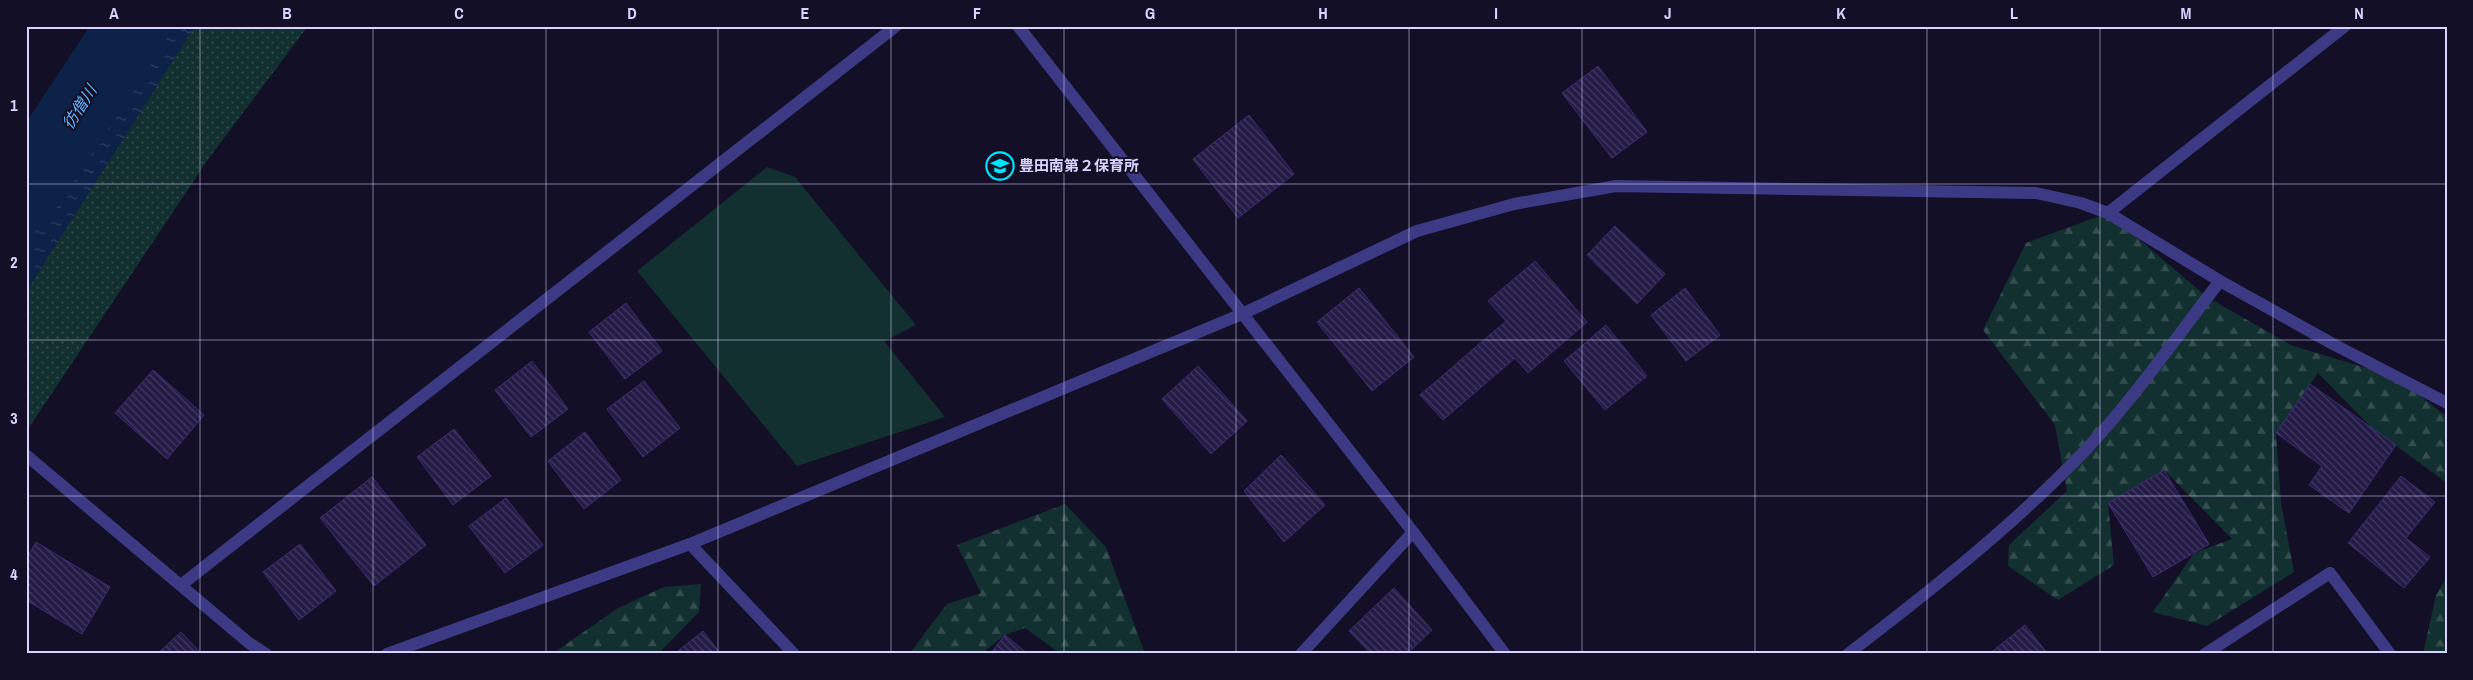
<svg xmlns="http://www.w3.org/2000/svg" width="2473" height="680" viewBox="0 0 2473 680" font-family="'Archivo Narrow','Noto Sans JP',sans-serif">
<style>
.green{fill:url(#green-dots)}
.forest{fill:url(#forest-firs)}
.pitch{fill:#12302f}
.water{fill:url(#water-ripples)}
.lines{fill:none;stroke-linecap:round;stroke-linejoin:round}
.river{stroke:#0c2248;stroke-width:72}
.building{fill:url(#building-back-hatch);stroke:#3b2d73}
.minor{stroke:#3d3a85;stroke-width:12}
.grid{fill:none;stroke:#d9d4ff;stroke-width:1;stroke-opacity:0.55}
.labels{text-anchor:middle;stroke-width:4;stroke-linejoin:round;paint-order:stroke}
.poi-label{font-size:15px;font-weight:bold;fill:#d9d4ff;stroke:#130f26;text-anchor:start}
.water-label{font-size:16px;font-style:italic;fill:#62b6ff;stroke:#130f26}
.neatline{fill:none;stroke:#d9d4ff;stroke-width:2}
.grid-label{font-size:16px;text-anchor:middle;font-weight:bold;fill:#d9d4ff}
</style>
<defs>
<pattern id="green-dots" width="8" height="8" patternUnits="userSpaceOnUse" patternTransform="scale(1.25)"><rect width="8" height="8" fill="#12302f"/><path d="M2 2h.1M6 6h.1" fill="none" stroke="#344d4e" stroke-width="1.8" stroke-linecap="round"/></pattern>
<pattern id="forest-firs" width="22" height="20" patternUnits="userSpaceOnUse" patternTransform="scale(1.25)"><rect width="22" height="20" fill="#12302f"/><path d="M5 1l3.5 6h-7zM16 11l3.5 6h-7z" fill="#344d4e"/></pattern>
<pattern id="water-ripples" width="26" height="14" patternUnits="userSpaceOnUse" patternTransform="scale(1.25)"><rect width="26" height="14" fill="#0c2248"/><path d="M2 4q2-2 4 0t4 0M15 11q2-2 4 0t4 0" fill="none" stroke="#2f4163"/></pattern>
<pattern id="building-back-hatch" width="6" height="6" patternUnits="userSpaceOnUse" patternTransform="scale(1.25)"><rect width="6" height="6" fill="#241b47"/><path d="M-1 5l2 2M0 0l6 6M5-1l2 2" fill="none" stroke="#433b63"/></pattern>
</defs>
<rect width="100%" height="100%" fill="#130f26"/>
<path class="green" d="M90 26H308L209 158 26 432V126Z"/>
<path class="forest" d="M2108 213 2207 297 2291 345 2398 378 2447 417V483L2372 428 2318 373 2276 433 2281 503 2294 572 2207 626 2153 612 2194 553 2232 539 2164 470 2108 503 2114 565 2058 600 2008 566 2009 545 2067 491 2055 425 1983 330 2026 243Z
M1065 504 1106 547 1145 654H1061L1025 628 1005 635 981 654H909L947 604 981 593 957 545Z
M2447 577V654H2423L2436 595Z
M701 584 699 612 658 654H552L618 608 664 587Z"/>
<path class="pitch" d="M767 167 795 177 916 325 884 341 945 417 797 466 637 271Z"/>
<path class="water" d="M134 26H195L26 292V195Z"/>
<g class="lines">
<path class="river" d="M26 188 133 26"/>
</g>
<path class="building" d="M1598 66 1647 132 1612 158 1562 93Z
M1249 115 1294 174 1238 218 1193 159Z
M1615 226 1665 274 1637 304 1587 255Z
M1535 261 1587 322 1528 373 1515 358 1443 420 1420 395 1506 321 1488 301Z
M1359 288 1414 357 1372 391 1317 322Z
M1685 288 1720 335 1686 361 1651 315Z
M626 303 662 351 625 379 589 332Z
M1606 325 1647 376 1605 410 1564 361Z
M532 361 568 409 531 437 495 390Z
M1198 366 1247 421 1211 454 1162 399Z
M153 370 204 415 167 459 115 413Z
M644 381 680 428 643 457 607 409Z
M2310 384 2396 445 2349 513 2309 485 2322 466 2276 433Z
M454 429 491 476 453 505 417 457Z
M585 432 621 480 584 509 548 461Z
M1281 455 1325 505 1284 542 1244 491Z
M2164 470 2209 544 2153 577 2108 503Z
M2401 476 2435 502 2406 538 2430 557 2404 588 2348 543Z
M372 477 426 545 374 586 320 518Z
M506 498 543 545 505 573 469 526Z
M36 542 110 587 82 634 26 600V559Z
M300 544 336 591 299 620 263 572Z
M1394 588 1432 630 1407 654H1371L1349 631Z
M2025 625 2048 654H1989Z
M703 631 721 654H674Z
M181 632 202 654H157Z
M1005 635 1028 654H990Z"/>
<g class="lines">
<path class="minor" d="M1018 26 1413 532 1505 654
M2108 213 2345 26
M26 455 249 643 266 654
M690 544 794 654
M181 585 896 26
M387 654 690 544 1242 314 1417 231 1514 204 1616 186 2036 193 2081 203 2108 213 2220 281 2333 344 2447 403
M1301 654 1413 532
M1848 654C1926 594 2004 533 2073 463 2127 409 2173 341 2220 281
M2205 654 2330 573 2390 654"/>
</g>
<path class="grid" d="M200 26V654M373 26V654M546 26V654M718 26V654M891 26V654M1064 26V654M1236 26V654M1409 26V654M1582 26V654M1755 26V654M1927 26V654M2100 26V654M2273 26V654M26 184H2447M26 340H2447M26 496H2447"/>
<defs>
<g id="school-ring" transform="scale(1.4375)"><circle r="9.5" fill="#130f26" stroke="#00e5ff" stroke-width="1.5"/><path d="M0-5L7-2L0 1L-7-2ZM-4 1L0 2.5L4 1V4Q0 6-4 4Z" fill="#00e5ff"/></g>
</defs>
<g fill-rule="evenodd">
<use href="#school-ring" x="1000" y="166"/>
</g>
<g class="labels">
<g class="poi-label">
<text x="1019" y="171">豊田南第２保育所</text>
</g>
<g class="water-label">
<text transform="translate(79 107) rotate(-57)" y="6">彷僧川</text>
</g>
</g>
<rect width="2473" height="680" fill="none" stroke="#130f26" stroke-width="55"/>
<rect x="28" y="28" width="2418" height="624" class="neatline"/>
<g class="grid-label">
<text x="114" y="19">A</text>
<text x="287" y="19">B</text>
<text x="459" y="19">C</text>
<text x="632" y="19">D</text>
<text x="805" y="19">E</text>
<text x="977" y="19">F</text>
<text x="1150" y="19">G</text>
<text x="1323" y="19">H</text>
<text x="1496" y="19">I</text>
<text x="1668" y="19">J</text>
<text x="1841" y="19">K</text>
<text x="2014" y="19">L</text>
<text x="2186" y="19">M</text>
<text x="2359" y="19">N</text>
<text x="14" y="111">1</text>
<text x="14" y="268">2</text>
<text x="14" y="424">3</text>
<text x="14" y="580">4</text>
</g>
</svg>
